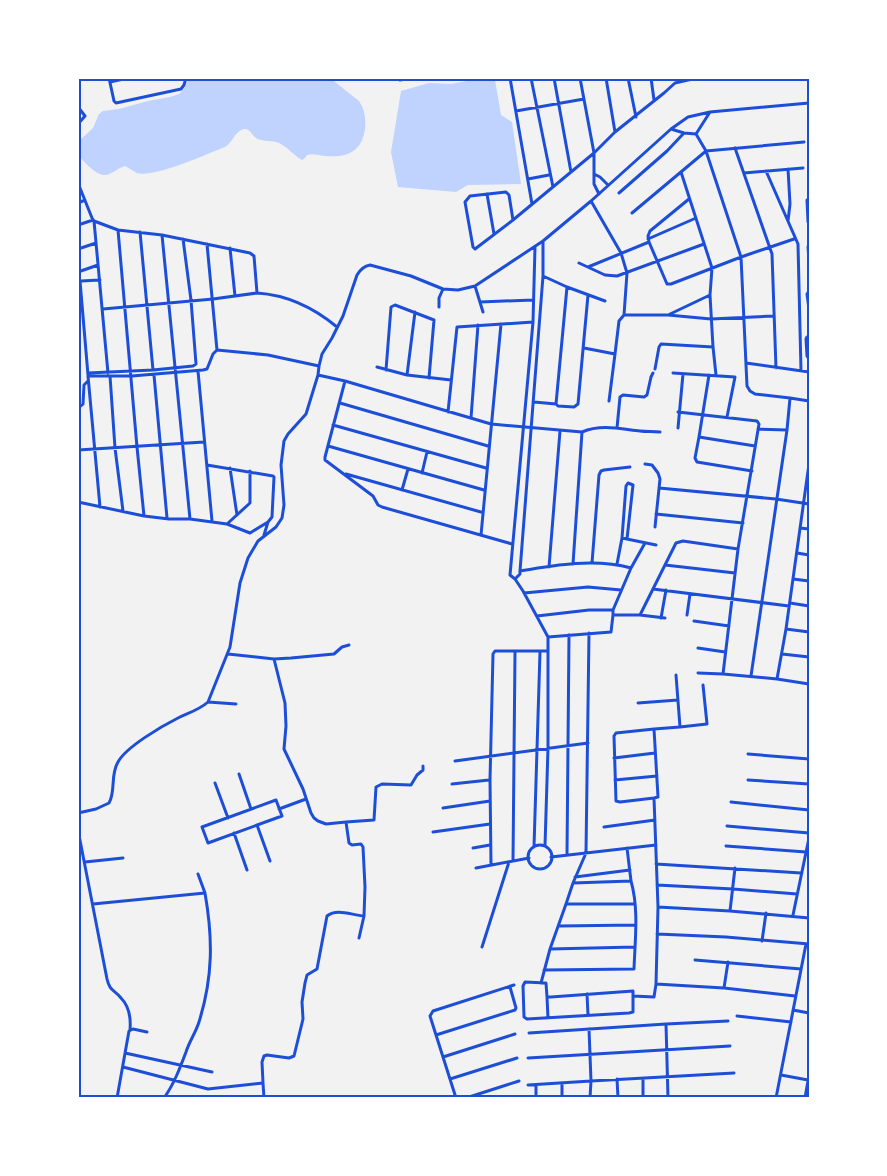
<svg xmlns="http://www.w3.org/2000/svg" width="887" height="1176" viewBox="0 0 887 1176" font-family="Commissioner,sans-serif">
<style>
.water{fill:#bfd3fe}
.lines{fill:none;stroke-linecap:round;stroke-linejoin:round}
.minor{stroke:#1d4ed8;stroke-width:3}
.neatline{fill:none;stroke:#1d4ed8;stroke-width:2}
</style>
<rect width="100%" height="100%" fill="#f2f2f2"/>
<path class="water" d="M189 78H330L359 101C365 110 366 119 365 129 362 151 348 158 326 156 319 156 314 153 307 155L305 158 302 160C293 155 288 147 279 143 272 140 262 142 256 138 251 134 249 126 241 130 234 134 232 143 225 147 207 154 154 178 137 173 133 171 129 168 125 166 118 168 112 174 106 175 96 176 83 161 78 154V142L93 128 99 114 103 111 119 109 148 101 170 97 179 94 184 89Z
M495 80 501 115 512 122 521 184 468 185 456 192 398 187 391 152 401 91 429 83 451 84 467 81Z"/>
<g class="lines">
<path class="minor" d="M109 78 114 101 116 103 181 89 184 85 186 78
M510 78 532 204
M531 78 553 187
M554 78 571 172
M580 78 594 153V184L599 194
M606 78 615 132
M628 78 636 117
M651 78 654 100
M400 80 411 78
M110 82 128 78
M78 107 85 116 78 124
M516 111 584 99
M671 129 684 133 696 134 710 112
M696 134 706 151 741 257 747 386 750 391 755 394 790 398 787 430 751 676
M735 148 772 254 776 368
M788 169 790 204 788 221
M766 171 798 244 801 371
M681 172 712 268 710 295 713 347 716 375
M744 173 803 168
M594 174 600 177 608 185
M528 179 549 175
M78 183 92 218 94 221 108 373
M619 193 667 151 684 133
M487 194 494 234
M689 199 650 231 648 236 649 242 667 284H671L741 257 794 239
M78 203 85 200
M632 213 706 151 804 142
M513 220 509 195 506 192 470 196 465 202 473 247 475 249 513 220 594 153 615 132 664 93 675 83 697 78
M94 221 118 230 162 235 250 253 254 256 257 293 213 299 103 309
M808 222 807 200 809 199
M78 225 93 220
M118 230 137 447 144 516
M140 232 153 370
M162 235 190 519
M648 239 696 218
M809 245 808 247 809 260
M535 247 533 322 510 575 515 579 523 591 548 637V748L545 846
M230 248 235 296
M78 249 96 243
M579 263 605 275 617 276 704 244
M588 267 649 242
M78 272 98 265
M543 276 567 287 605 301
M80 281 88 375
M81 281 100 280
M475 286 483 312
M567 287 556 404 558 406 574 407 578 404 588 295
M809 291 807 294 809 309
M257 293C288 295 313 307 337 327
M710 295 668 315 711 319 774 316
M480 302 533 300
M439 307V298L443 289
M624 315H667
M809 337H807L806 339 807 356 809 359
M584 348 615 354 619 321 624 315 627 273 621 253 591 201
M217 350 268 355 319 366
M746 363 809 372
M377 367 407 375 451 380
M655 369 659 347 661 344 713 347
M386 370 391 307 395 305 434 320 429 378
M198 371 212 521
M88 373 153 370 193 366 196 364 191 300 183 239
M673 373 735 377 727 417
M154 375 167 518
M318 375 345 381 491 424 582 432 573 564
M407 375 415 312
M709 375 699 437 755 446
M110 376 115 448 123 511
M345 381 325 457V460L373 496 378 505 382 507 512 544
M790 398 809 401
M609 401 615 354
M534 402 556 404
M340 403 488 446
M78 408 83 404 84 385 88 381
M448 412 457 327 533 322
M678 412 757 421 759 424 738 549 723 674 698 673
M471 418 478 325
M333 425 486 468
M617 428 620 397 623 395 644 397 647 395 651 377 653 373
M678 428 683 374
M758 429 787 430
M582 432C601 424 621 429 640 431 647 432 653 431 660 432
M699 437 695 458 697 462 752 471
M328 446 484 490
M78 450 204 442
M645 464 652 465 658 473 660 479 655 527
M230 468 237 515
M422 473 427 452
M346 474 481 512
M659 488 776 499 809 504
M402 490 408 469
M78 502 144 516 169 519H190L227 524 250 533 268 522 272 517 274 477 273 476 207 465
M100 507 88 376H132L203 370 207 369 213 354 217 350 207 244
M656 514 743 523
M227 524 250 503V471
M800 528 809 529
M264 535 268 522
M481 535 501 324
M622 538 656 545
M797 553 809 555
M592 563 599 475 601 471 604 470 630 467
M617 564 622 538 626 486 628 483 633 485 627 539
M665 565 735 573
M549 567 560 431
M520 571C555 565 595 558 631 568
M515 579 520 574V571L543 276V242
M793 579 809 581
M653 589 789 606
M524 593 588 587 621 590
M790 603 809 606
M613 615H640L665 618
M640 615 676 543 683 541 738 549
M687 615 690 594
M537 616 589 610H613
M661 618 666 590
M694 621 729 626
M786 629 809 632
M548 637 611 632 613 615V610L631 568 645 543
M698 648 725 652
M228 654 274 659 291 658 334 654 342 647 349 645
M782 654 809 657
M723 674 777 679 809 684
M777 679 786 629 809 464
M208 702 236 704
M638 703 678 700
M680 727 707 724 703 685
M654 729 680 727 676 675
M748 754 809 759
M614 758 655 753
M455 761 588 743
M239 774 251 809
M615 780 657 776
M748 780 809 784
M215 783 228 818
M452 784 489 780
M654 798 658 797 654 729 616 733 614 736 616 801 620 802 654 798 658 907 656 984 724 988 795 996
M276 800 282 816 208 843 202 827Z
M731 802 809 810
M443 808 490 801
M279 809 306 799
M78 813 96 809 109 803C116 791 110 775 118 762 126 747 162 726 178 718 188 713 199 710 208 702L230 647 240 583 248 558 258 541 276 527 282 518 284 505 281 465 284 441 288 434 306 414 318 375 319 366 322 354 332 338 343 316 357 275C360 270 364 266 370 265L411 276 443 289 458 290 475 286 543 241 591 201 671 129 688 117 710 112 809 103
M346 822 374 820 376 787 382 784 411 785 417 775 423 770V766
M257 825 270 861
M727 826 809 833
M604 827 655 820
M78 830 107 979C110 992 114 989 121 998 130 1007 131 1018 130 1030
M433 832 490 824
M234 833 247 870
M528 857a12 12 0 1 1 24 0a12 12 0 1 1-24 0Z
M726 846 806 852
M534 847 540 652
M473 848 490 845
M627 848 631 881
M567 855 569 635
M551 857 656 845
M513 861 515 652
M85 862 123 858
M656 864 801 873
M491 865 490 780 493 654 495 651H548
M476 868 529 858
M198 874 205 893
M575 877 630 870
M657 885 733 889 797 894
M93 904 205 893C213 939 213 977 199 1022 196 1032 189 1042 186 1052 180 1068 174 1084 164 1098
M566 904H635
M658 907 730 911 809 918
M730 911 735 868
M793 915 809 838
M559 926 636 925
M657 934 726 937 809 944
M359 938 364 916
M762 941 766 913
M482 947 509 862
M550 949 635 947
M695 960 801 969
M544 970 634 969C635 940 639 909 631 881L573 883
M541 983 550 949 566 904 573 883 586 853 589 633
M724 988 728 962
M587 994 588 1015
M633 996V1012L629 1013 527 1019 524 1017 523 986 525 982 546 983 547 997H551L633 991V996L654 997 656 984
M547 997 548 1018
M793 1010 809 1013
M737 1016 791 1022
M666 1024 728 1021
M78 1032H79
M529 1033 666 1024 668 1098
M436 1035 515 1010 516 1008 510 987
M125 1053 212 1072
M443 1057 515 1034
M528 1058 730 1046
M123 1067 208 1089 263 1083 262 1062 264 1056 267 1055 289 1058 294 1056 303 1019 302 1002 305 983 307 975 317 969 327 916C337 908 351 915 364 916L365 887 363 847 361 844 352 845 349 843 346 822 326 824 318 821 314 818 311 813 303 789 284 749 286 726 285 703 274 659
M781 1075 808 1080
M450 1079 517 1058
M617 1079 618 1098
M643 1079V1098
M263 1083 264 1098
M562 1084V1098
M528 1085 591 1081 589 1029
M536 1085V1098
M117 1098 129 1031 133 1029 147 1032
M456 1098 430 1016 433 1011 514 985
M466 1098 519 1081
M590 1098 591 1081 734 1073
M776 1098 806 944
M805 1098 809 1075"/>
</g>
<rect width="887" height="1176" fill="none" stroke="#ffffff" stroke-width="159"/>
<rect x="80" y="80" width="728" height="1016" class="neatline"/>
</svg>
